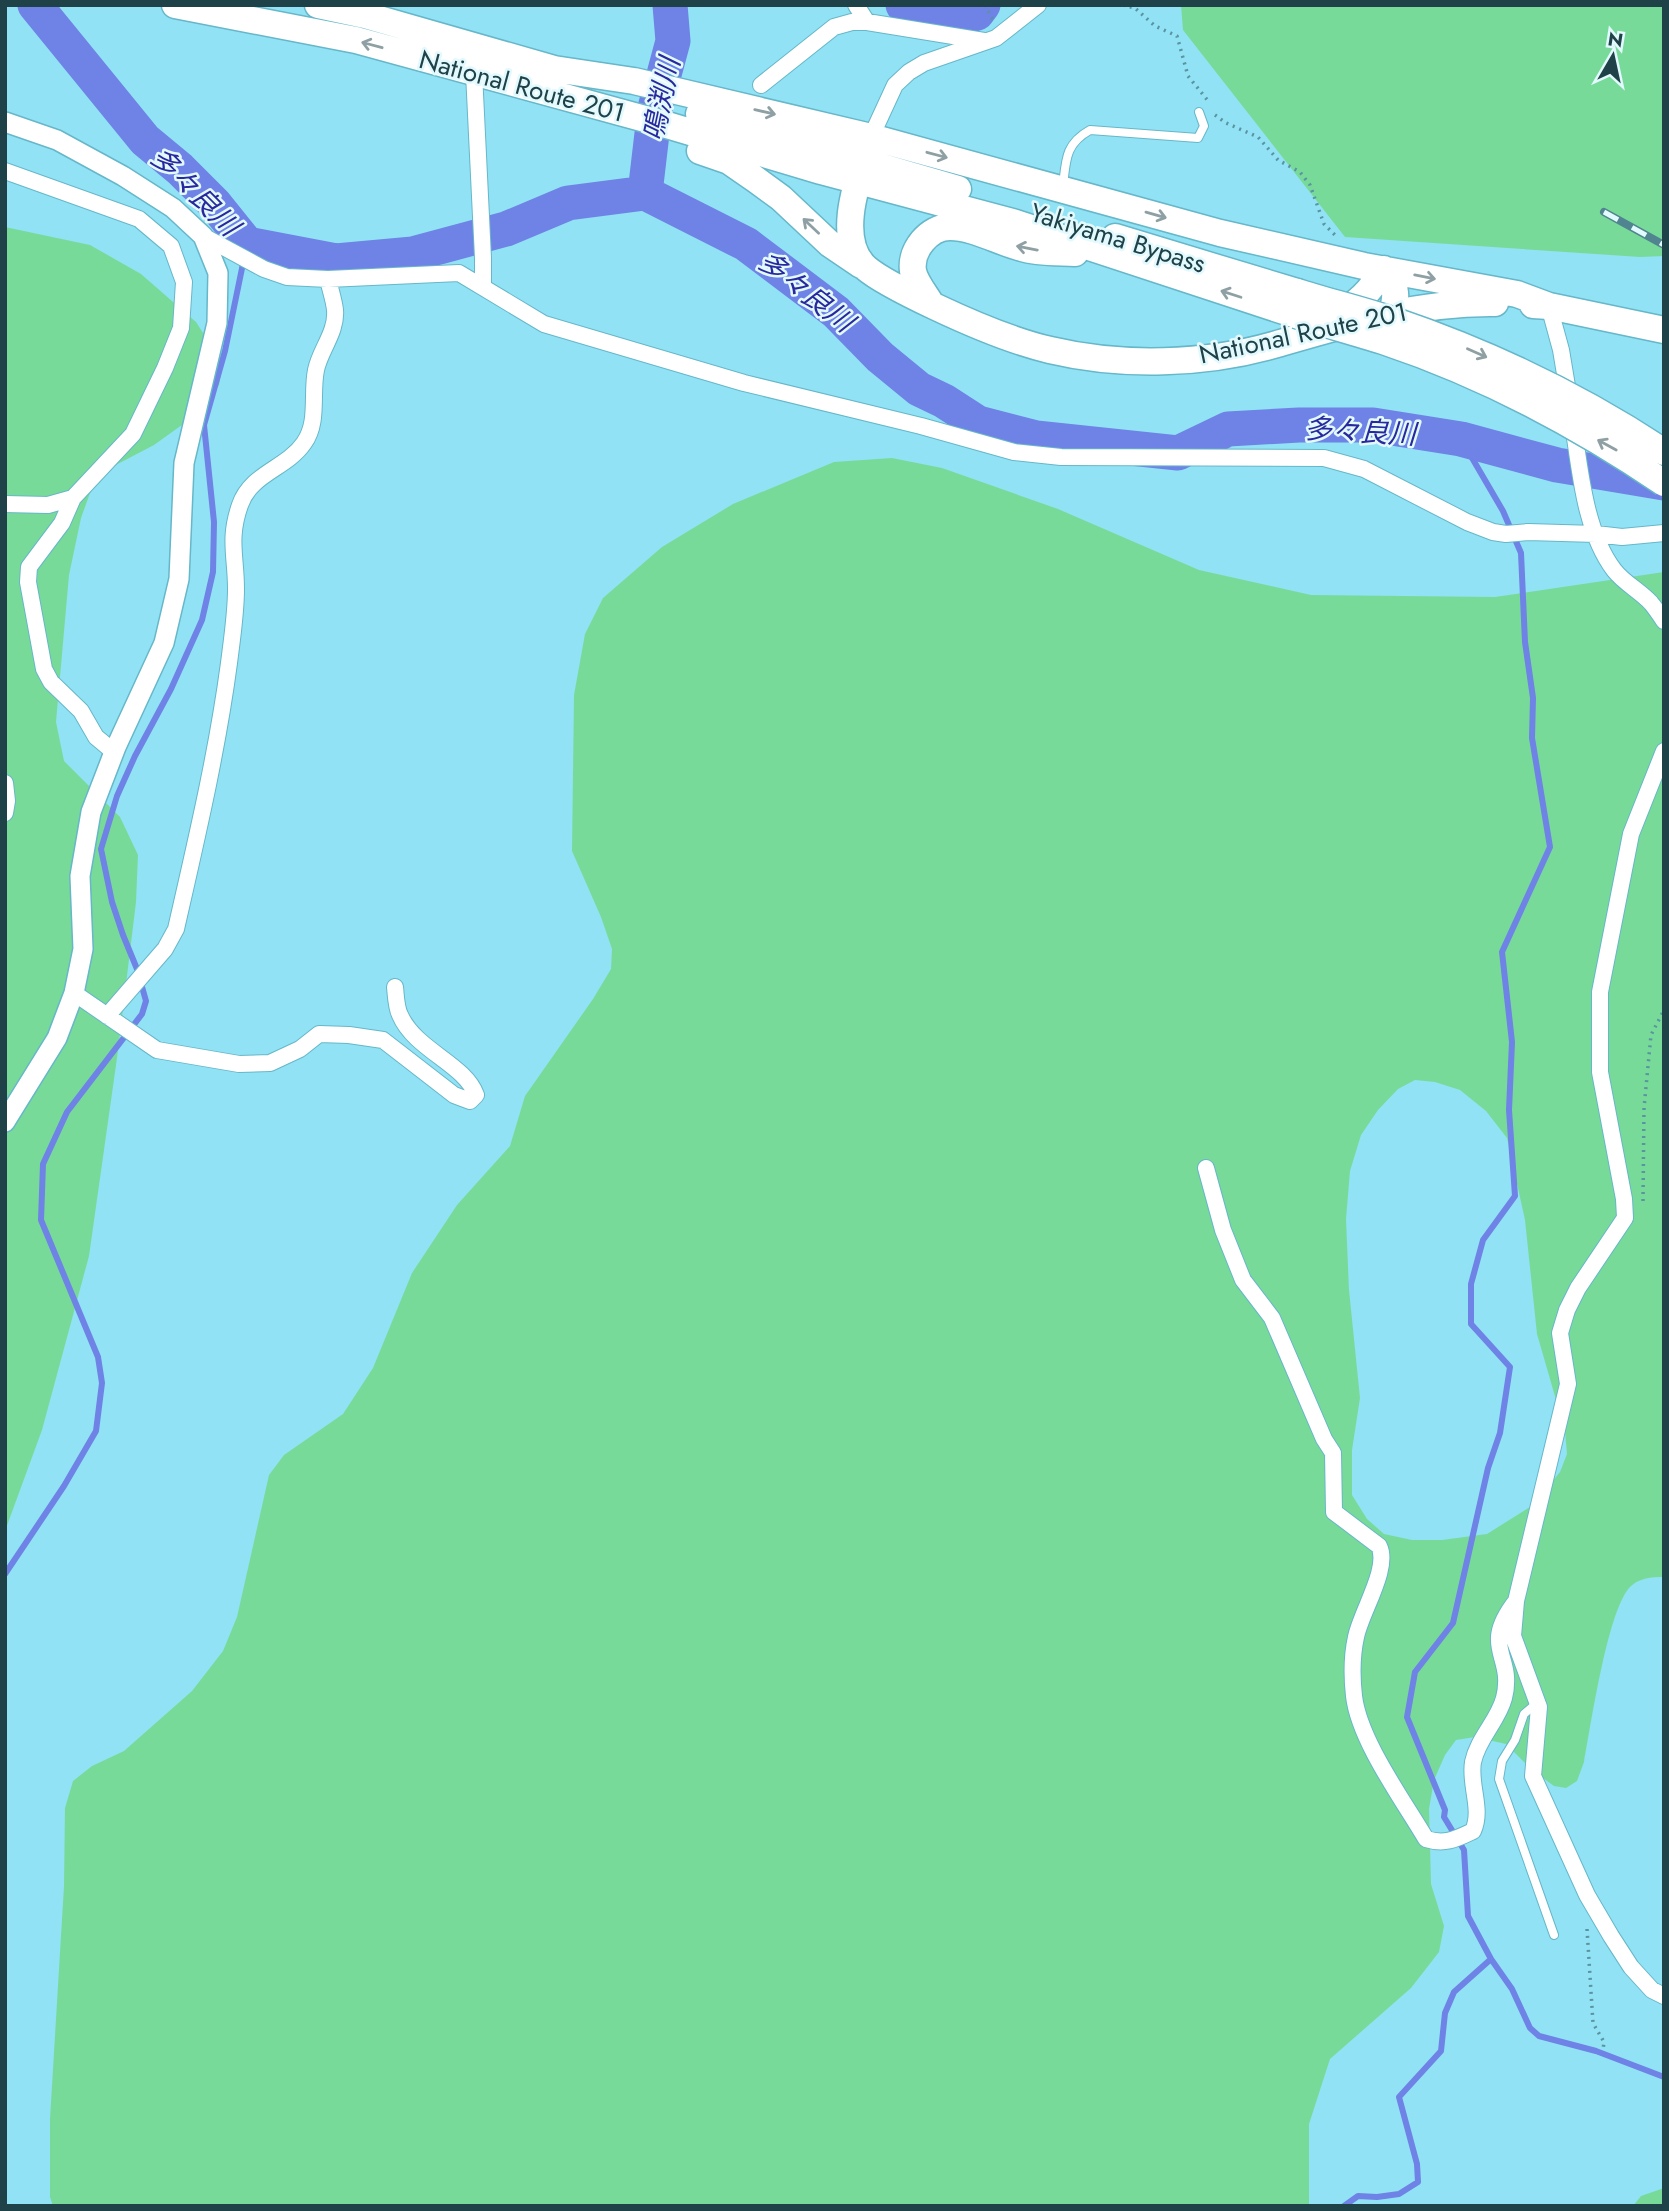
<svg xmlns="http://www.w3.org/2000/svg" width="1669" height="2211" viewBox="0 0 1669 2211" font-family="Jost,'Noto Sans JP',sans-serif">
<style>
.green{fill:#78da99;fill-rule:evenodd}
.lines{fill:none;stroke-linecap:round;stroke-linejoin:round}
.stream{stroke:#6f82e6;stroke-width:6}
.river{stroke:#6f82e6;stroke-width:35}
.service-casing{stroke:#66b7c9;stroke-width:10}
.minor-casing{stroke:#66b7c9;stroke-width:18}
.tertiary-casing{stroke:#66b7c9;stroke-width:22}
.trunk-casing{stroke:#66b7c9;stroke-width:29}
.path{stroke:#5a94a1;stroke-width:3.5;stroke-dasharray:2 5;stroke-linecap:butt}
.service{stroke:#fff;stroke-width:8}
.minor{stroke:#fff;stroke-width:16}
.tertiary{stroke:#fff;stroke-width:19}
.trunk{stroke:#fff;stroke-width:26}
.rail-casing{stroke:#4f8490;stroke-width:8}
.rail{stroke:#e2f9fe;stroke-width:5;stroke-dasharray:16;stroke-linecap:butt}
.trunk-bridge-casing{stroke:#66b7c9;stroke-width:29;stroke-linecap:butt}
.trunk-bridge{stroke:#fff;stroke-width:26}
.oneway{stroke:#8fa0a4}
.labels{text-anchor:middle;stroke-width:5;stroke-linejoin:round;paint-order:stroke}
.street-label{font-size:26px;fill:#1f4148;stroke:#e2f9fe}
.water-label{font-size:28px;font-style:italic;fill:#29299d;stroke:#e2f9fe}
</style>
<rect width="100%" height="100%" fill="#91e2f4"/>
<path class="green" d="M1181 5H1664V256L1640 257 1345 237 1183 30Z
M5 227 90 245 141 274 196 322 223 364 219 385 200 412 154 445 108 469 90 493 81 518 69 575 56 722 64 761 120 817 138 855 136 902 117 1058 89 1256 42 1430 5 1531Z
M892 458 942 468 1058 509 1199 570 1311 595 1495 597 1664 572V1577C1651 1577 1638 1578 1629 1588 1607 1614 1591 1725 1584 1762L1577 1781 1566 1788 1554 1786 1532 1770 1506 1744 1475 1737 1456 1740 1445 1755 1434 1780 1429 1809 1431 1884 1444 1926 1439 1952 1411 1988 1330 2059 1309 2124V2206H53L50 2197V2119L64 1886 65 1808 73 1781 92 1766 124 1751 192 1691 223 1651 237 1617 269 1475 284 1455 343 1414 373 1368 412 1273 457 1205 510 1146 525 1096 593 999 611 969 612 949 601 917 572 851 574 695 585 634 603 598 662 547 733 504 834 462ZM1415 1080 1435 1082 1460 1090 1486 1111 1507 1138 1525 1220 1537 1334 1565 1431 1567 1454 1560 1472 1533 1505 1487 1534 1442 1540H1412L1384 1534 1367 1519 1352 1495V1450L1360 1398 1349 1290 1346 1219 1350 1171 1361 1135 1378 1110 1398 1089Z
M1664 2188V2206H1633L1641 2196Z"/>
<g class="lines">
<path class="stream" d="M5 1574 64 1486 96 1431 102 1383 98 1357 41 1220 43 1164 67 1112 142 1014 146 1001 137 969 123 935 112 902 101 849 117 796 135 756 171 689 202 620 213 572 214 522 204 425 225 351 247 244
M1491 1959 1512 1989 1530 2028 1539 2036 1596 2051 1664 2077
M1344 2206 1358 2196 1377 2197 1399 2194 1418 2182 1417 2164 1399 2097 1441 2051 1445 2013 1454 1992 1491 1959 1468 1916 1464 1850 1444 1817 1445 1810 1407 1717 1415 1672 1453 1623 1488 1468 1500 1433 1510 1367 1471 1324V1284L1483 1240 1515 1196 1509 1110 1512 1042 1502 952 1550 847 1532 738 1533 698 1525 642 1521 553 1503 511 1461 439"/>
<path class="river" d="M35 5 145 140 180 169 214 203 247 244 336 261 413 254 506 229 568 203 645 193 746 244 836 312 880 357 919 389 944 401 978 423 1036 438 1178 453 1228 429 1299 425H1373L1461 439 1557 465 1664 483
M903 5 945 23 977 13 983 5
M645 193 655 108 673 41 670 5"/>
<g class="service-casing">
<path id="service" d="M1063 186C1066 160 1065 144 1090 130L1198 138 1204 126 1199 112
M1537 1703 1524 1714 1515 1740 1502 1761 1499 1779 1554 1935"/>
</g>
<g class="minor-casing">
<path id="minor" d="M856 5 867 22 984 41
M476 65 474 73 483 258V286
M761 85 834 27 852 22H867
M871 137 895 85 909 72 924 63 996 38 1038 5
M5 171 139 219 171 246 184 282 181 328 165 368 133 434 73 498 48 505 5 504
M203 236 264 269 287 277 328 279 459 273 544 324 744 383 921 426 1014 452 1061 457 1324 458 1364 469 1467 522 1493 532 1506 534 1528 532 1596 534 1622 537 1664 533
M1549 306 1561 350 1569 398
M1573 424C1580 470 1585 532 1614 570 1624 583 1640 591 1651 603 1656 609 1660 615 1664 621
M73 498 62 523 29 567 28 582 44 669 51 682 81 711 96 737 114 752
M1664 751 1631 834 1600 992V1072L1624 1199 1625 1218 1578 1288 1567 1310 1560 1333 1568 1384 1516 1601 1513 1636 1539 1707 1533 1776 1587 1895 1611 1936 1631 1967 1652 1990 1664 1996
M5 783 7 801 5 813
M74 993 157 1050 239 1064 270 1063 300 1049 319 1034 349 1035 383 1040 454 1095 470 1101 476 1095C465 1064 415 1050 400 1015 396 1007 396 996 395 987
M107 1016 165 949 176 929C196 841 217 753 229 663 232 639 236 613 236 589 236 556 228 539 240 505 251 473 286 469 304 443 319 422 311 394 316 370 320 350 337 332 335 310 334 300 330 289 328 279
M1206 1168 1223 1230 1243 1280 1272 1318 1324 1439 1333 1453 1334 1512 1379 1546C1390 1568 1361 1612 1356 1637 1352 1655 1352 1678 1354 1696 1359 1740 1403 1800 1426 1839 1445 1845 1456 1839 1473 1831 1483 1809 1469 1785 1473 1762 1478 1738 1498 1721 1504 1698 1515 1654 1479 1649 1516 1601"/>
</g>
<g class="tertiary-casing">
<path id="tertiary" d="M5 122 57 140 123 176 173 208 203 236 218 273 217 323 184 463 179 579 164 643 116 747 91 812 80 876 83 949 74 993 57 1038 5 1122"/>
</g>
<g class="trunk-casing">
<path id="trunk" d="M175 5 356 40 667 125 821 171 1016 223 1296 315
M318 5 365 15 554 69 634 81 871 137 1220 233 1364 266 1517 294 1549 306
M699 114 958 189
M871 137C860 173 833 239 866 268 881 281 917 298 936 307 972 324 1011 341 1050 350 1122 367 1205 365 1277 344 1349 323 1419 302 1495 303
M700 151 729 161 755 179 781 198 830 244 861 265
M1115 237 1297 292
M931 304C926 295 915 282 913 271 910 250 929 227 950 227 974 227 998 242 1022 248 1038 253 1058 252 1075 253
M1533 305 1549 306 1664 330
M1335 317C1358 303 1370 292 1384 269 1395 285 1399 295 1391 313"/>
</g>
<path class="path" d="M985 5 993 20
M1123 5 1135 8 1155 26 1177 36 1188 76 1209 102
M1215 115 1226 123 1258 137 1278 160 1300 172 1310 185 1324 224 1335 235
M1643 1201 1644 1108 1651 1035 1664 1010
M1587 1929 1593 2023 1604 2042 1603 2050"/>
<use href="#service" class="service"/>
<use href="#minor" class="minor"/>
<use href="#tertiary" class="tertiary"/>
<use href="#trunk" class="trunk"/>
<g class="rail-casing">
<path id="rail" d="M1604 212 1664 245"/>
</g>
<use href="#rail" class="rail"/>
<g class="trunk-bridge-casing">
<path id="trunk-bridge" d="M1297 292C1329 302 1363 310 1395 321 1489 353 1581 397 1664 452
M1296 315C1325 324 1354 332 1383 341 1482 374 1577 424 1664 483"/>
</g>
<use href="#trunk-bridge" class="trunk-bridge"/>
</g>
<defs><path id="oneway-shaft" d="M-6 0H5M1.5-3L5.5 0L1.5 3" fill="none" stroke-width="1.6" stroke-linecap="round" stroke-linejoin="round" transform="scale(1.75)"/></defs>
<g class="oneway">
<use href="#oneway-shaft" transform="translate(372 45) rotate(-165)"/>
<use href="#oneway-shaft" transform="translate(765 112) rotate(13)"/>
<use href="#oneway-shaft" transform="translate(937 155) rotate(15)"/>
<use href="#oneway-shaft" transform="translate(1156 215) rotate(16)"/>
<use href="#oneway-shaft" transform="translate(811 226) rotate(-137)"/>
<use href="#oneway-shaft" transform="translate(1027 248) rotate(-169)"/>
<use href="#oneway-shaft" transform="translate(1425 277) rotate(11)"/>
<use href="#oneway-shaft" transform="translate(1231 294) rotate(-162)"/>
<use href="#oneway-shaft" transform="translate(1477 353) rotate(24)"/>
<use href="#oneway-shaft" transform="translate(1607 445) rotate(-151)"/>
</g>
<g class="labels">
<g class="street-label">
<text transform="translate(522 86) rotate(15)" y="9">National Route 201</text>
<text transform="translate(1118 238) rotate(17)" y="9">Yakiyama Bypass</text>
<text transform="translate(1303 333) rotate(-12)" y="9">National Route 201</text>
</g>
<g class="water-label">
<text transform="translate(661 99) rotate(-78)" y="10">鳴渕川</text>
<text transform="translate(195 191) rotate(45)" y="10">多々良川</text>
<text transform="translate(806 291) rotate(38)" y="10">多々良川</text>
<text transform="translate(1360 431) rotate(3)" y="10">多々良川</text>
</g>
</g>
<rect width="1669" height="2211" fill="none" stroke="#1f4148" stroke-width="14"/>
<g transform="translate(1613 56) rotate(9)" stroke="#e2f9fe" stroke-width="5" paint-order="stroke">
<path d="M0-5L12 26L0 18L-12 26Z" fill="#1f4148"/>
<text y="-10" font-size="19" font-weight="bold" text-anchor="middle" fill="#1f4148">N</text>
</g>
</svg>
